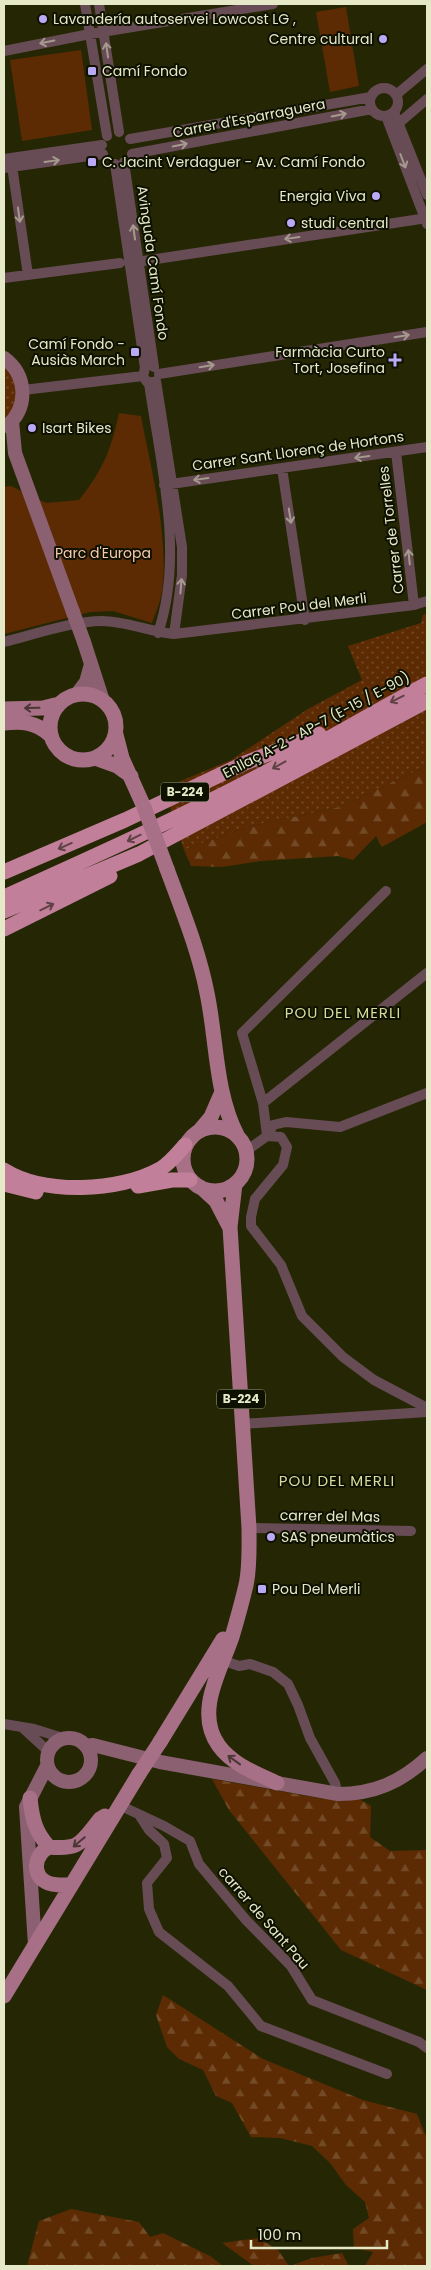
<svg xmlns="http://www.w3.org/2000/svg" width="431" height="2270" viewBox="0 0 431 2270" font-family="Poppins,sans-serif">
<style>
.grass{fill:url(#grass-dots)}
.forest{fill:url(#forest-firs)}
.park{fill:#5c2b03}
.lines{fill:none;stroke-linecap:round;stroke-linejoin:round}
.street{stroke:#674c56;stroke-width:10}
.secondary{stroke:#8b6172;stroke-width:14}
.primary{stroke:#a77087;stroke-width:15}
.highway{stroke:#c17f9a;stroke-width:15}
.secondary-bridge{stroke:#8b6172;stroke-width:14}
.primary-bridge{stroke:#a77087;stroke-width:15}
.oneway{stroke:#a69a8f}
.oneway2{stroke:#5f4245}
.oneway3{stroke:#4b3636}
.poi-dot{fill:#baaaf6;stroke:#0e1000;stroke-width:2}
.labels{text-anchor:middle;stroke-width:4;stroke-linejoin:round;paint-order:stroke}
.shield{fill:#0e1000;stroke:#a4a88c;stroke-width:1}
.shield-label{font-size:12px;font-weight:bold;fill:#e5e9c8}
.poi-label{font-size:14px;fill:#e5e9c8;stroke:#0e1000;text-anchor:start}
.street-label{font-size:14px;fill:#e5e9c8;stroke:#0e1000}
.park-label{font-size:14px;fill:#f9c9ac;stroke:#0e1000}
.neighbourhood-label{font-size:15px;letter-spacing:1px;fill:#d5dd98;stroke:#0e1000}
</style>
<defs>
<pattern id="grass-dots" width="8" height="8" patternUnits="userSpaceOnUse" patternTransform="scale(1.25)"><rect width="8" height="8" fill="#5c2b03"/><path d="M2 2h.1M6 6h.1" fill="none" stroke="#734a26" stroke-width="1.8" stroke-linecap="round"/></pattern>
<pattern id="forest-firs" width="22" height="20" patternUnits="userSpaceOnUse" patternTransform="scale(1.25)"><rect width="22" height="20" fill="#5c2b03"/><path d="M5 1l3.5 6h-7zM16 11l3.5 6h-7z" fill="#734a26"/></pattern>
</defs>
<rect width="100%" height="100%" fill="#252704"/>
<path class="grass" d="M4 365 14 381 18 402 4 422Z
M427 613V766L340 807 247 827 184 850 164 788 231 760 308 709 362 680 348 646 421 623 423 615Z"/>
<path class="forest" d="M427 766V822L382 847 376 836 353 860 338 856 261 861 222 867 191 866 184 850 247 827 340 807Z
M212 1779 324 1799H359L371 1806 370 1837 390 1851 427 1850V1990L341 1950 229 1810Z
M163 1995 263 2059 363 2100 417 2114 427 2139V2266H365L373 2252 354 2248 353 2229 369 2218 365 2202 346 2185 330 2163 312 2146 280 2138 251 2137 232 2103 216 2096 203 2070 179 2059 167 2047 156 2015Z
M71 2209 139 2222 150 2237 163 2233 210 2256 223 2266H27L39 2221Z
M258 2238 278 2250 289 2266H254L222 2243Z
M342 2253 349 2266H290L312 2258Z"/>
<path class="park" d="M346 7 359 86 330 92 316 12Z
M81 50 92 130 22 141 10 60Z
M119 413 141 416C151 470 171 543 161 597 159 605 155 614 152 623L113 611 90 612 4 634V487L11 486 46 503 79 500C103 470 111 450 119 413Z"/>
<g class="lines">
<path class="street" d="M85 4 107 136
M99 4 119 132
M4 51 90 34 273 4
M370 102a14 14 0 1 1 28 0a14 14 0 1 1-28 0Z
M397 94 427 69
M394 112 427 195
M386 116 427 224
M399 123 427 99
M130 139 371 97
M132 154 372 109
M4 159 102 145
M124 162 154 367
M115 164 145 368 143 376 147 382H153
M12 166 28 275
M4 168 103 154
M130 263 427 218
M4 278 120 263
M159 374 427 332
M156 381 182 547V575L174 634
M149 383C160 462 185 555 158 633
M23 390 143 376
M396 452 414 605
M282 468 305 620
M164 485 427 447
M4 642C32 635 74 621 102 621 126 621 150 632 174 634L414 605 427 601
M263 1103 427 973
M267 1136 281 1137 287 1147 283 1165 255 1199 251 1217V1226L281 1265 302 1316 343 1357 374 1380 427 1408
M267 1136 263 1103 242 1033 386 891
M246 1151 267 1136 273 1125 286 1122 340 1127 427 1093
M242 1424 427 1412
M249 1528 411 1531
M222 1660 239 1666 250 1664 273 1672 288 1684 298 1705 310 1738 335 1783 338 1794
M4 1724 34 1729 63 1738
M23 1728 48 1751
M119 1805 164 1826 190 1841 199 1864 246 1920 291 1966 312 2000 419 2042 427 2048
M140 1816 149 1830 164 1844 167 1858 147 1883 149 1909 159 1932 228 1986 261 2026 387 2074"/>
<path class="secondary" d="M4 358C27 375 29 407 7 426
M12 421 15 453 73 612
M84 642 103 701
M77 694 86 682 91 664
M47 1760a22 22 0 1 1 44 0a22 22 0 1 1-44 0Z
M86 1746 93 1745 160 1762 338 1794C374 1794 401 1782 427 1758
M35 1945 26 1807 47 1766"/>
<path class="primary" d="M50 727a33 33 0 1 1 66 0a33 33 0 1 1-66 0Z
M4 709 43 708 59 704
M4 723C22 721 36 722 50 735
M116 735 122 758 144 807
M95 758 117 766 131 776
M167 869C182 910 199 951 207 993 217 1041 215 1092 237 1135
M183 1159a32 32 0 1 1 64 0a32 32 0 1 1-64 0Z
M200 1130 211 1117 221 1094
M235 1184 230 1227 249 1528C249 1547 250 1567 246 1585 242 1602 237 1620 232 1637 221 1670 194 1712 219 1746 233 1765 256 1773 277 1783
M203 1189 216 1201 229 1226
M160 1742 223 1639
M30 1798C32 1818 35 1832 49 1847 81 1850 81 1842 100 1819L105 1816
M49 1847C35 1854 31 1874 46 1882 53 1886 62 1885 70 1885
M4 1996 139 1774"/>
<path class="highway" d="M4 872 125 820 245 763 319 734
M4 897C95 856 186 815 274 768 326 741 376 711 427 684
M4 911 139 854 427 701
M4 929 110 876
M4 1170C44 1195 119 1192 160 1169 169 1164 178 1153 185 1145
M4 1184 36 1192
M138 1186 172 1180H190"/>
<path class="secondary-bridge" d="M73 612 84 642"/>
<path class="primary-bridge" d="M144 807 167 869
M139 1774 160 1742"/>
</g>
<defs><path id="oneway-shaft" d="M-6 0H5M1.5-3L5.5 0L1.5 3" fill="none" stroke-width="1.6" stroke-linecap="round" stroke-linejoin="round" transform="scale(1.25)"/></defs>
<g class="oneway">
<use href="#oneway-shaft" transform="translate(47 42) rotate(169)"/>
<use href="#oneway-shaft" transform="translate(107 50) rotate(-98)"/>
<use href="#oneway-shaft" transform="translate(339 115) rotate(-11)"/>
<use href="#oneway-shaft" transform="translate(180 145) rotate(-11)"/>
<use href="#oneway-shaft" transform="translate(52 161) rotate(-8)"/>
<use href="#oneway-shaft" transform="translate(403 161) rotate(69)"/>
<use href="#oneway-shaft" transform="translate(19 215) rotate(82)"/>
<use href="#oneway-shaft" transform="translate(134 232) rotate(-98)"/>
<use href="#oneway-shaft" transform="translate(292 238) rotate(172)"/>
<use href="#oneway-shaft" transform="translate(402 336) rotate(-9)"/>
<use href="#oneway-shaft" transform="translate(207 366) rotate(-9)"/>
<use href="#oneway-shaft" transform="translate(362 457) rotate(172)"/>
<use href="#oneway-shaft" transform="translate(201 479) rotate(172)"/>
<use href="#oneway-shaft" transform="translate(290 516) rotate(81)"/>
<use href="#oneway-shaft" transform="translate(409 557) rotate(-96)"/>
<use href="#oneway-shaft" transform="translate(181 586) rotate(-85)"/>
</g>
<g class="oneway2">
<use href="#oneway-shaft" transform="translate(397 699) rotate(153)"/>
<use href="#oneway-shaft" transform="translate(279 765) rotate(151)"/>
<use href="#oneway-shaft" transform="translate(134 838) rotate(154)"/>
<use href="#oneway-shaft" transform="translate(65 846) rotate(156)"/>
<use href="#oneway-shaft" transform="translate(47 907) rotate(-26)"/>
</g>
<g class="oneway3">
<use href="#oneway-shaft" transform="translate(32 708) rotate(179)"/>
<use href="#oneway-shaft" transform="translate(234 1760) rotate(-144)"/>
<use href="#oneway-shaft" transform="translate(79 1842) rotate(140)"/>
</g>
<g class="poi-dot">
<circle cx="43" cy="19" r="5"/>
<circle cx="383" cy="39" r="5"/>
<rect x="87" y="66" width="10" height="10" rx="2.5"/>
<rect x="87" y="157" width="10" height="10" rx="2.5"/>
<circle cx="376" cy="196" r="5"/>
<circle cx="291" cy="223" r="5"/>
<rect x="130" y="347" width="10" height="10" rx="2.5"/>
<path d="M392.5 352.5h5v5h5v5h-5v5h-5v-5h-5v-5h5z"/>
<circle cx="32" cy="428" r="5"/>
<circle cx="271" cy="1537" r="5"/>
<rect x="257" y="1584" width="10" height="10" rx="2.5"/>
</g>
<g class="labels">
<g class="shield">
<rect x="161" y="782.5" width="48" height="19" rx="4"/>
<rect x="217" y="1389.5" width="48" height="19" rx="4"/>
</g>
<g class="shield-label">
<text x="185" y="796">B-224</text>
<text x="241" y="1403">B-224</text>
</g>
<g class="poi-label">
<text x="53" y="24">Lavandería autoservei Lowcost LG ,</text>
<text x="373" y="44" text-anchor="end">Centre cultural</text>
<text x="102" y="76">Camí Fondo</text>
<text x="102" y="167">C. Jacint Verdaguer - Av. Camí Fondo</text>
<text x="366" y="201" text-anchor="end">Energia Viva</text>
<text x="301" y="228">studi central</text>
<text x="125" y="349" text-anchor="end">Camí Fondo -<tspan x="125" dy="16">Ausiàs March</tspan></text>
<text x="385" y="357" text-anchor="end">Farmàcia Curto<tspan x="385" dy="16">Tort, Josefina</tspan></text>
<text x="42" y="433">Isart Bikes</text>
<text x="281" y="1542">SAS pneumàtics</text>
<text x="272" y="1594">Pou Del Merli</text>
</g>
<g class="street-label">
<text transform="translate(249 118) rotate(-11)" y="5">Carrer d'Esparraguera</text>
<text transform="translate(153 263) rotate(82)" y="5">Avinguda Camí Fondo</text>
<text transform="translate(298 451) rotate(-8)" y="5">Carrer Sant Llorenç de Hortons</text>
<text transform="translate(391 530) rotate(-97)" y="5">Carrer de Torrelles</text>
<text transform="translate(299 606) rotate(-7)" y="5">Carrer Pou del Merli</text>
<text transform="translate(316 725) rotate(-28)" y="5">Enllaç A-2 - AP-7 (E-15 / E-90)</text>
<text transform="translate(330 1516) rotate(1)" y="5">carrer del Mas</text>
<text transform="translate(264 1918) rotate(49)" y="5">carrer de Sant Pau</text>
</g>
<g class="park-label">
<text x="103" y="558">Parc d'Europa</text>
</g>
<g class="neighbourhood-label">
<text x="343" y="1018">POU DEL MERLI</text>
<text x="337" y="1486">POU DEL MERLI</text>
</g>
</g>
<rect width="431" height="2270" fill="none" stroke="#e5e9c8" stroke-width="10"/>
<path d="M251 2240v8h136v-8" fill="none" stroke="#e5e9c8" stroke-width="2.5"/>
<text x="258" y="2240" font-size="15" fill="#e5e9c8" stroke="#0e1000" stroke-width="4" paint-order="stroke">100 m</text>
</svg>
